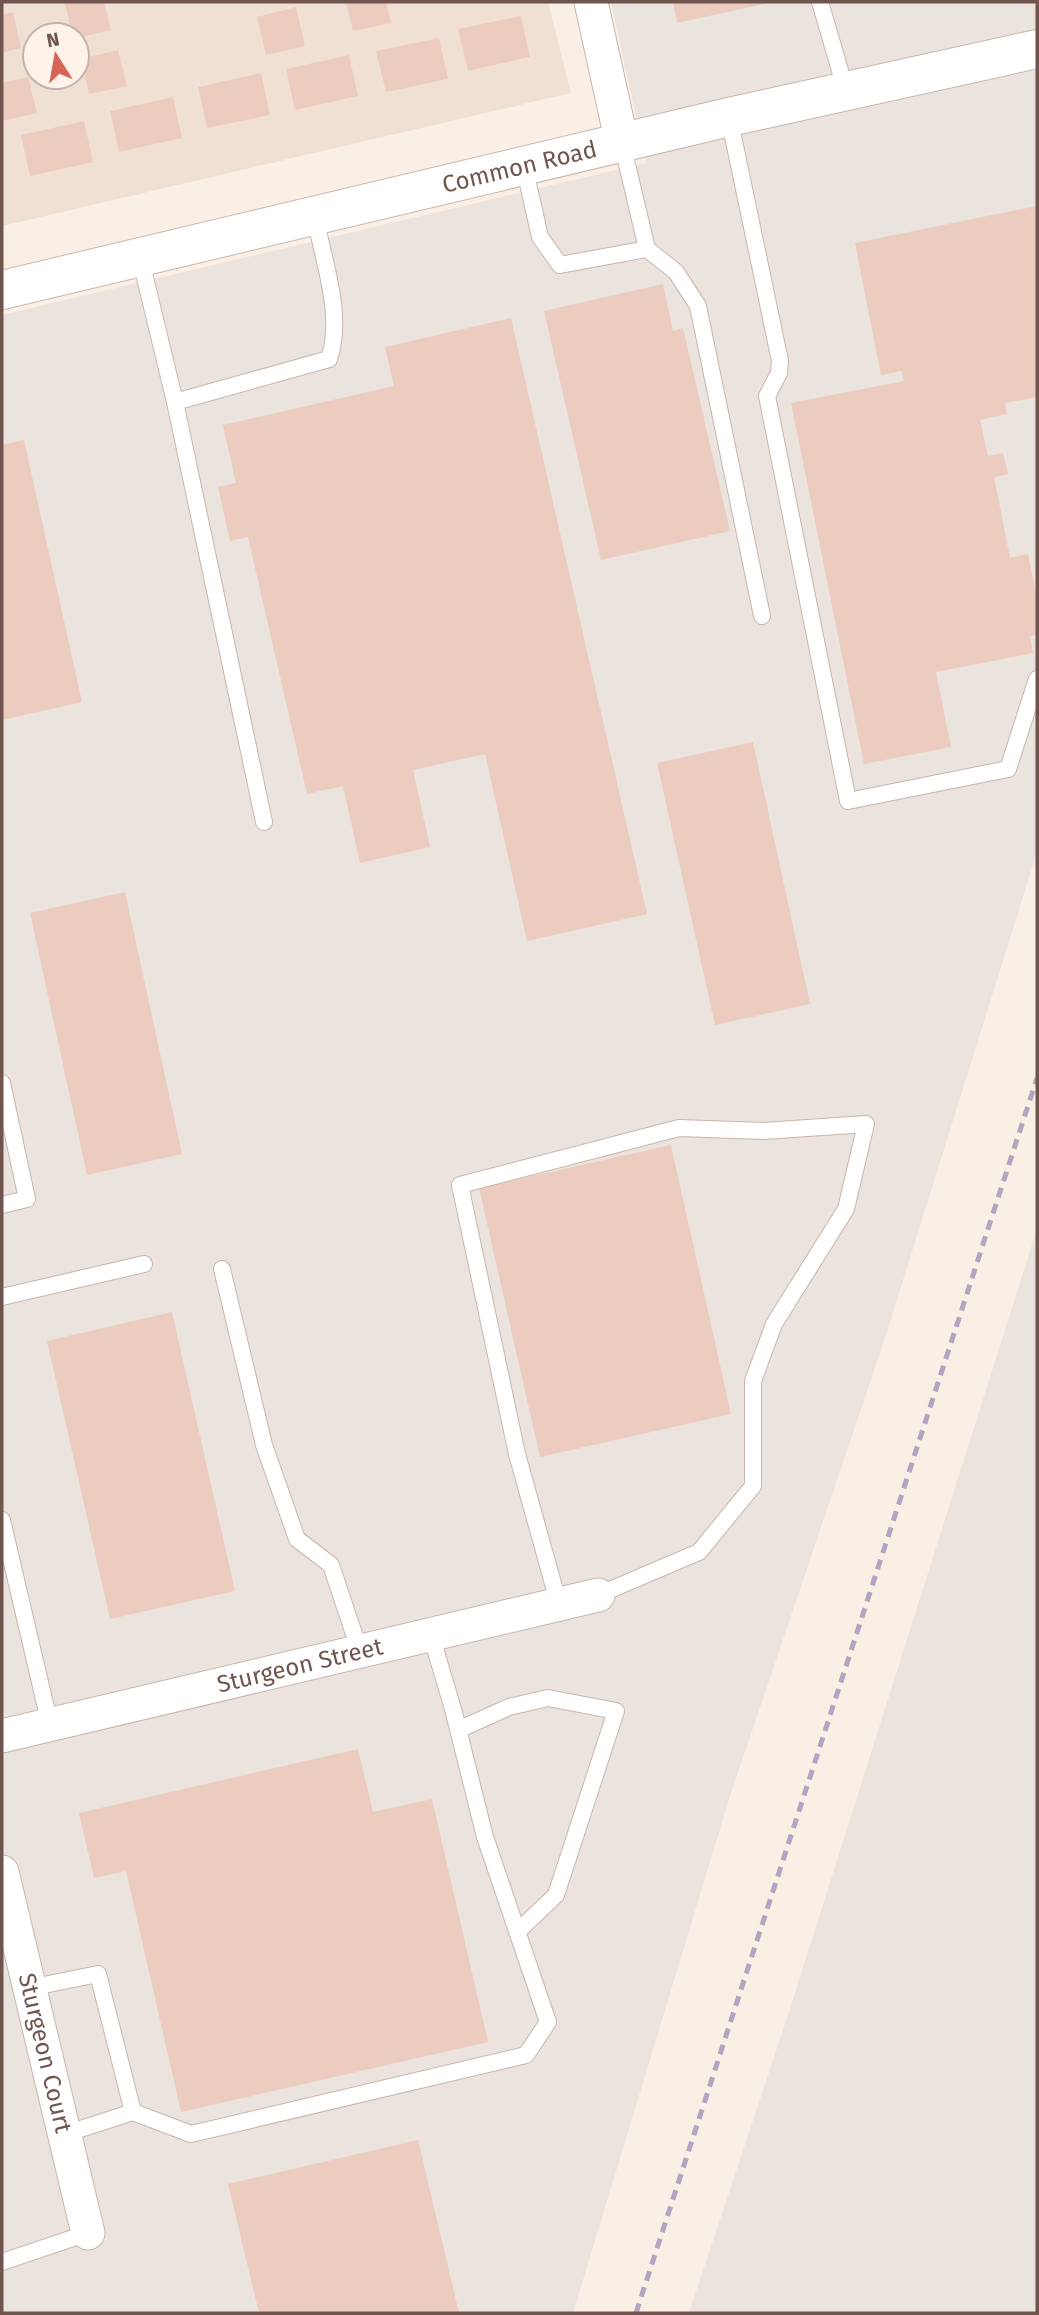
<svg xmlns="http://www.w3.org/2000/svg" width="1039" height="2315" viewBox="0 0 1039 2315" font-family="'Fira Sans',sans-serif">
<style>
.residential{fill:#f0e0d4;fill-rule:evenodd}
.industrial{fill:#eae3de}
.building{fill:#ecccbf}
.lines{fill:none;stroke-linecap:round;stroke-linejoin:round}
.service-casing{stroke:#c9b6ac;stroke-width:18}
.minor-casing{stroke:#c9b6ac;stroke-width:35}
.tertiary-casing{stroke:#c9b6ac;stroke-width:40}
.service{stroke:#fff;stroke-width:16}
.minor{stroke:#fff;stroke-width:33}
.tertiary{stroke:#fff;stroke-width:38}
.rail{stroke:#b1a5c1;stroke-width:5;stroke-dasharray:10 7;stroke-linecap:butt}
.labels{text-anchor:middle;stroke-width:7;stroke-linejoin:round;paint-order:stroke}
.street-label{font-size:24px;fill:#6f554d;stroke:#fdf3ea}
</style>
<rect width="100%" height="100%" fill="#f9efe5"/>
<path class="residential" d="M2 2H548L571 93 2 226ZM35 35H77V77H35Z"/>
<path class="industrial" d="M611 2H1037V852L883 1344 730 1796 573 2313H2V315L646 163Z
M1037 1229V2313H689L788 2015Z"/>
<path class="building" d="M70 2H104L111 30 77 38V35H72L65 3Z
M346 2H386L391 23 353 31Z
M673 2H767L768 3 677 23Z
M296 7 305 46 266 55 257 17Z
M13 12 21 48 2 53V15Z
M521 16 530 57 468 71 458 29Z
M439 38 448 79 386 92 376 51Z
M118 50 127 86 89 94 81 59Z
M349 55 358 96 295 110 286 69Z
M261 73 270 115 207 128 198 87Z
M28 77 37 113 2 121V83Z
M173 97 182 138 119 152 110 111Z
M84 121 93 162 30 176 21 135Z
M1037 206V397L1005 403 1007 414 980 420 988 456 1003 453 1008 474 994 477 1010 558 1028 554 1037 598V635L1030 636 1033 653 936 672 951 747 864 764 791 403 904 381 902 371 881 375 855 243Z
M663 284 673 331 683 328 730 531 601 560 544 311Z
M511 318 647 914 527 941 485 754 413 770 430 847 360 863 343 786 307 794 248 537 230 541 218 487 236 483 223 425 394 386 385 347Z
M24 440 82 702 2 720V445Z
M753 742 810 1004 715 1025 657 763Z
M125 892 182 1154 87 1175 30 913Z
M671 1145 731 1414 540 1457 479 1188Z
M172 1312 235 1591 110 1619 47 1341Z
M358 1749 373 1812 432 1799 488 2042 181 2112 126 1871 94 1878 79 1813Z
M418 2140 459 2313H259L228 2184Z"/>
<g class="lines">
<g class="service-casing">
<path id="service" d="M820 2 846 91
M729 117 780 361 779 373 767 396 848 801 1008 769 1037 679
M524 166 540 237 560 265 647 249 622 143
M647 249 676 272 698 306 762 616
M140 257 175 402 264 822
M175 402 329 359C344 316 323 260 315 216
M2 1083 27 1199 2 1205
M222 1269 264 1445 297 1539 331 1565 360 1652
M2 1297 144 1264
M2 1520 50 1725
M559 1605 517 1454 460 1185 679 1128 764 1131 866 1124 846 1209 774 1324 753 1381V1486L699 1552 598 1595
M458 1730 509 1707 548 1698 616 1711 556 1895 517 1932
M29 1988 98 1974 133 2112
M65 2134 133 2112 191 2134 526 2055 548 2022 485 1837 453 1709 431 1635
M2 2262 88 2233"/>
</g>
<g class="minor-casing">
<g id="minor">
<path d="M591 2 622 143"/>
<path id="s1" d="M2 1736 598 1595"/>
<path id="s2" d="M2 1872 88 2233"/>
</g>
</g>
<g class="tertiary-casing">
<g id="tertiary">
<path id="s3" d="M2 290 729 117 1037 49"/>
</g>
</g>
<use href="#service" class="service"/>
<use href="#minor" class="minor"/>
<use href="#tertiary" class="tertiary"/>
<path class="rail" d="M636 2313 1037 1078"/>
</g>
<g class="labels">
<g class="street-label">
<text dy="8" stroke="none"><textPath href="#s3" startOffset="532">Common Road</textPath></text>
<text dy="8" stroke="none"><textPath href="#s1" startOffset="306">Sturgeon Street</textPath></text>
<text dy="8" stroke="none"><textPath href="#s2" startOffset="186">Sturgeon Court</textPath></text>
</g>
</g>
<rect width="1039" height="2315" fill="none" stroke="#6f554d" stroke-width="7"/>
<g transform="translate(56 56) rotate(349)"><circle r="33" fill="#fdf3ea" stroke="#c4b4ab" stroke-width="2"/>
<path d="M0-5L12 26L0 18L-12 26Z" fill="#d66557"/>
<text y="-10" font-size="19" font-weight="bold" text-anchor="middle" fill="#6f554d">N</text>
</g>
</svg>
